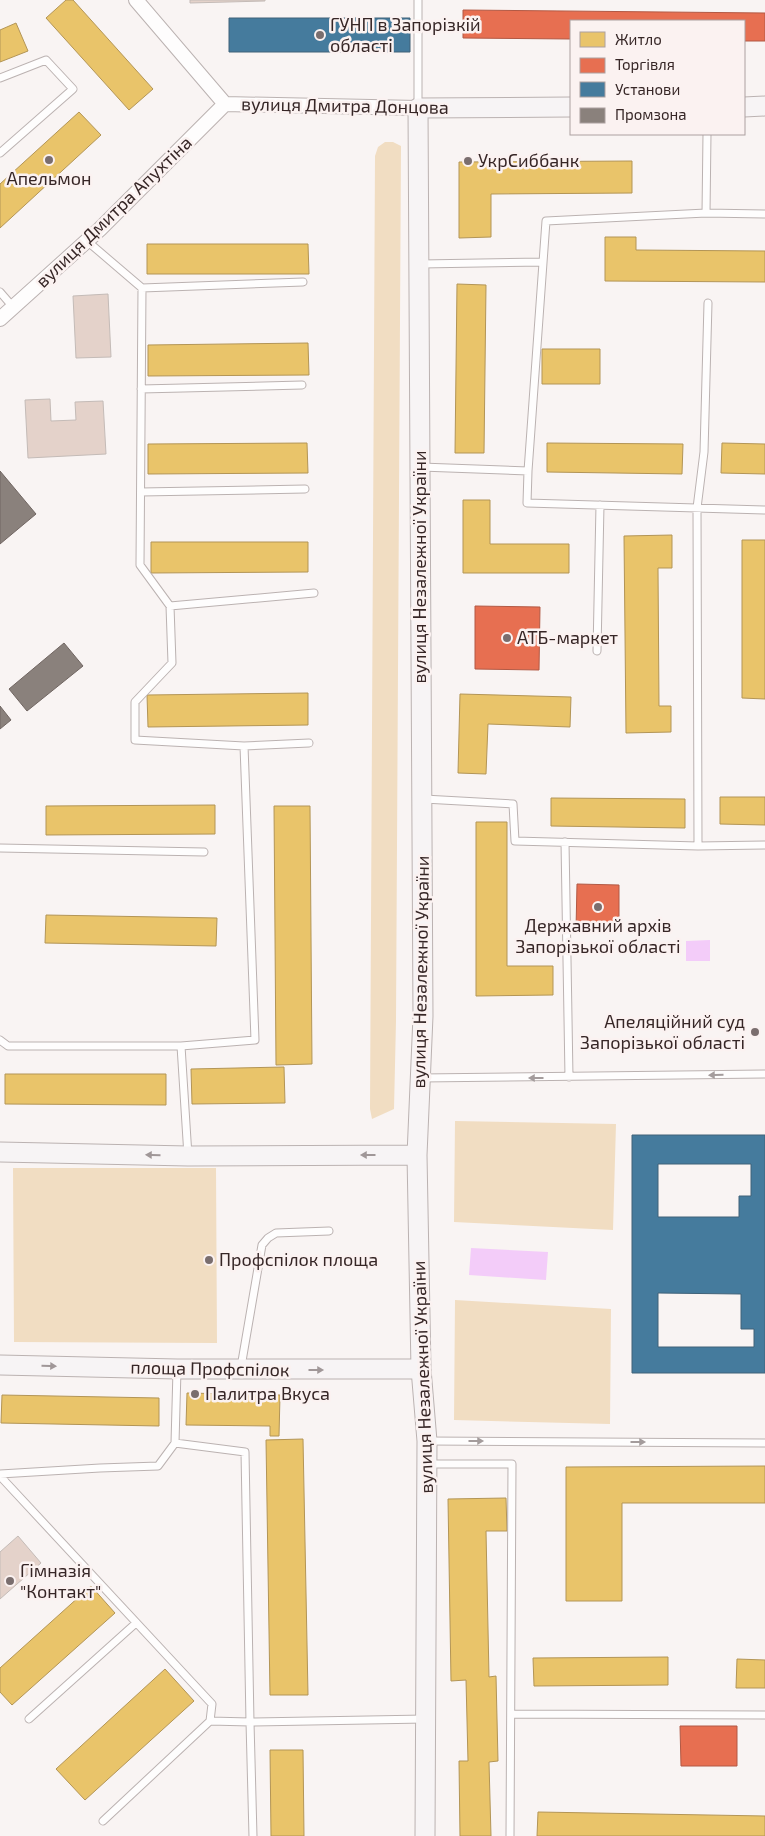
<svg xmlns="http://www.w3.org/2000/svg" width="765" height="1836" viewBox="0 0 765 1836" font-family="'Exo 2',sans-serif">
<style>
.green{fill:#f1ddc2}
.water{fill:#f3ccf9}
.homes{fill:#e9c46a;stroke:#b39556}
.shops{fill:#e76f51;stroke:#b25944}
.public{fill:#457b9d;stroke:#406279;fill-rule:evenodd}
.industry{fill:#8a817c;stroke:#716662}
.building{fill:#e4d2ca;stroke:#c4bbb7}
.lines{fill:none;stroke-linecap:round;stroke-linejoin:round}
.lane-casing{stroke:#bbb2b1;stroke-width:9}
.street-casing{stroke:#bbb2b1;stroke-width:16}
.secondary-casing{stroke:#bbb2b1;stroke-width:21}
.lane{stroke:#fefdfd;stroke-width:7}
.street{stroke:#fefdfd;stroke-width:14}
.secondary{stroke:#f7f4f5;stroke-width:19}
.oneway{fill:#a49c9c}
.oneway2{fill:#a09798}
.poi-dot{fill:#7a6e6e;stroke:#fbf2f1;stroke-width:2}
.labels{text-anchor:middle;stroke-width:5;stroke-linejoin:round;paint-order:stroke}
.poi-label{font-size:18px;fill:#362626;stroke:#fbf2f1;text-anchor:start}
.street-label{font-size:18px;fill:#362626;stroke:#fbf2f1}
</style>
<rect width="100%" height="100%" fill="#f9f4f3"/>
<path class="green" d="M385 142H393L401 146 396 1021 394 1109 372 1119 370 1109 375 156 378 147Z
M455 1121 616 1124 613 1230 454 1222Z
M13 1168H216L217 1343 14 1342Z
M455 1300 611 1309 610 1424 454 1420Z"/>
<path class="water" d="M710 940V961H686V941Z
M471 1248 548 1252 546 1280 469 1275Z"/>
<path class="homes" d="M66 0H73L153 89 129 110 46 18Z
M16 23 28 51 0 62V30Z
M79 112 101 135 0 228V184Z
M632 161V193L491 194V237L459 238V162Z
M605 237H636V250L765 251V282L605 281Z
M147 244H308L309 274H147Z
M457 284 486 285 484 453H455Z
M308 343 309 375 148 376V345Z
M542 349H600V384H542Z
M307 443 308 473 148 474V444Z
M547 443 683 444 682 474 547 472Z
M722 443 765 444V474L721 473Z
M463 500H490V544H569V573H463Z
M672 535V568H658L659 706H671V732L626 733 624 536Z
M742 540H765V699L742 698Z
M151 542H308V572L151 573Z
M308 693V725L148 727 147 695Z
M460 694 571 697 570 727 488 724 486 774 458 773Z
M720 797H765V825L720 824Z
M551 798 685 799V828L551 826Z
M215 805V834L46 835V806Z
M274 806H310L312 1064 276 1065Z
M476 822H507V966H553V995L476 996Z
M46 915 217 918 216 946 45 943Z
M284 1067 285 1103 192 1104 191 1069Z
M5 1074H166V1105L5 1104Z
M187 1393 280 1395 279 1436H270V1426L186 1425Z
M2 1395 159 1398V1426L1 1423Z
M303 1439 308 1695H270L266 1440Z
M765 1466V1503H622V1601H566V1467Z
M506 1498 507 1531H486L489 1677 496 1676 498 1761 489 1762 491 1836H460L459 1761H468L466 1680 451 1681 448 1499Z
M91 1586 115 1613 12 1705 0 1692V1668Z
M668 1657V1685L534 1686 533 1658Z
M737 1659 765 1660V1688H736Z
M165 1669 194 1701 85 1800 56 1769Z
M270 1750H303L304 1836H271Z
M538 1812 765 1816V1836H537Z"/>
<path class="shops" d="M463 10 765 13V41H744V21H571V39L463 38Z
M475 606 540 607 539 670 475 669Z
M577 884 619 885V930L576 929Z
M680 1726H737V1766H681Z"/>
<path class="public" d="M229 18H410V52H229Z
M632 1135H765V1373H632ZM658 1164H751V1196H739V1217H658ZM658 1293 741 1294V1329H754V1347H658Z"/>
<path class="industry" d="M0 471 36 514 0 544Z
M64 643 83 666 27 711 9 689Z
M0 706 11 720 0 729Z"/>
<path class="building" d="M190 0H265V1L190 3Z
M108 294 111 357 76 358 73 296Z
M50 399 51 421 76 420 75 402 103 401 106 454 28 458 25 400Z
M18 1536 41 1563 0 1599V1552Z"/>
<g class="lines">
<g class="lane-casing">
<path id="lane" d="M0 78 46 60 73 89 0 153
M418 108V0
M707 134 706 213 765 214
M87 241 142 288 140 565 170 606 314 593
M421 264 543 262
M142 288 303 282
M0 292 13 307
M141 389 302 385
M421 467 528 471 527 503 765 510
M528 471 546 221 706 213
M141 492 305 489
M170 606 172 663 135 702V740L244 746 309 743
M597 651 600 505
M424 799 513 804 515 841 698 846 765 845
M565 842 569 1077
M698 846 697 508 704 452 708 303
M0 848 204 852
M0 1040 8 1046H181
M421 1078 765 1074
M188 1156 181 1046 255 1040 244 746
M241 1367 262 1245 268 1238 276 1233 329 1231
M428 1441 765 1443
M175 1443 245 1452 250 1722 425 1719
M429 1464H512L510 1836
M0 1474 100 1468 158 1466 175 1443 177 1370
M0 1476 212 1704 210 1721
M511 1714 765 1715
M29 1719 136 1623
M103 1821 210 1721 250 1722 253 1836"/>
</g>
<g class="street-casing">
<path id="street" d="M136 0 225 104 418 108
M0 319 100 229 225 104"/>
</g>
<g class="secondary-casing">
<path id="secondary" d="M744 107 765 106
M0 1152 188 1156 417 1155
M0 1365 177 1369H421
M425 1836 427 1441 421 1369 417 1155 423 1016 418 108 571 107"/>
</g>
<use href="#lane" class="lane"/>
<use href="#street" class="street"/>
<use href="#secondary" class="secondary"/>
</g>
<defs><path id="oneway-solid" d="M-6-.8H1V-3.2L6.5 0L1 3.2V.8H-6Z" transform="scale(1.25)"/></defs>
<g class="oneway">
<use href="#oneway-solid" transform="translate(716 1075) rotate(179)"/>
<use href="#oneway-solid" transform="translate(536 1078) rotate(180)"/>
<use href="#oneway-solid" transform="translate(476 1441)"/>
<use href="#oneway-solid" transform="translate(638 1442)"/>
</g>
<g class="oneway2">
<use href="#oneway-solid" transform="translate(153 1155) rotate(-179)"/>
<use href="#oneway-solid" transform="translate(368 1155) rotate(180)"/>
<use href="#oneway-solid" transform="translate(49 1366) rotate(2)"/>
<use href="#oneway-solid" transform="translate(316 1370)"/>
</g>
<g class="poi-dot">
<circle cx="320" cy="35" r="5"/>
<circle cx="49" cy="160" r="5"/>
<circle cx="468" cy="161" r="5"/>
<circle cx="507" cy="638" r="5"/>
<circle cx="598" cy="907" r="5"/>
<circle cx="755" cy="1032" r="5"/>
<circle cx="209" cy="1260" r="5"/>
<circle cx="195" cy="1394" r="5"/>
<circle cx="10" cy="1581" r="5"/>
</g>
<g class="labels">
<g class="poi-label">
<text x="330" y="31">ГУНП в Запорізкій<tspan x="330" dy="21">області</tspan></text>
<text x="478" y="167">УкрСиббанк</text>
<text x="49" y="185" text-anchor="middle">Апельмон</text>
<text x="517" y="644">АТБ-маркет</text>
<text x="598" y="932" text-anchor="middle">Державний архів<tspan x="598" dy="21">Запорізької області</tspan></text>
<text x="745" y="1028" text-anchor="end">Апеляційний суд<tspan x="745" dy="21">Запорізької області</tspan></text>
<text x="219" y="1266">Профспілок площа</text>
<text x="205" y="1400">Палитра Вкуса</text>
<text x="20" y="1577">Гімназія<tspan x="20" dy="21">"Контакт"</tspan></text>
</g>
<g class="street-label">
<text transform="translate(345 106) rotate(1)" y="6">вулиця Дмитра Донцова</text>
<text transform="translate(114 212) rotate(-44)" y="6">вулиця Дмитра Апухтіна</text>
<text transform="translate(420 567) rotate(-90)" y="6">вулиця Незалежної України</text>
<text transform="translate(421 972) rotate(-89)" y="6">вулиця Незалежної України</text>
<text transform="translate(210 1369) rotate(1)" y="6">площа Профспілок</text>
<text transform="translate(423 1377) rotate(-92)" y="6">вулиця Незалежної України</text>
</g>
</g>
<rect x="570" y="20" width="175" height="115" fill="#fbf2f1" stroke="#aca0a0"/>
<rect x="580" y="32" width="25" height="15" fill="#e9c46a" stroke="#aca0a0"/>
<text x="615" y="45" font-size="15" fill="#362626">Житло</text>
<rect x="580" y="58" width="25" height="15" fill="#e76f51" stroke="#aca0a0"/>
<text x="615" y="70" font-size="15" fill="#362626">Торгівля</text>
<rect x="580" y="82" width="25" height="15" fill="#457b9d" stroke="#aca0a0"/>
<text x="615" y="95" font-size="15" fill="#362626">Установи</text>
<rect x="580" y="108" width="25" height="15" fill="#8a817c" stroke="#aca0a0"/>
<text x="615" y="120" font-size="15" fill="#362626">Промзона</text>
</svg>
